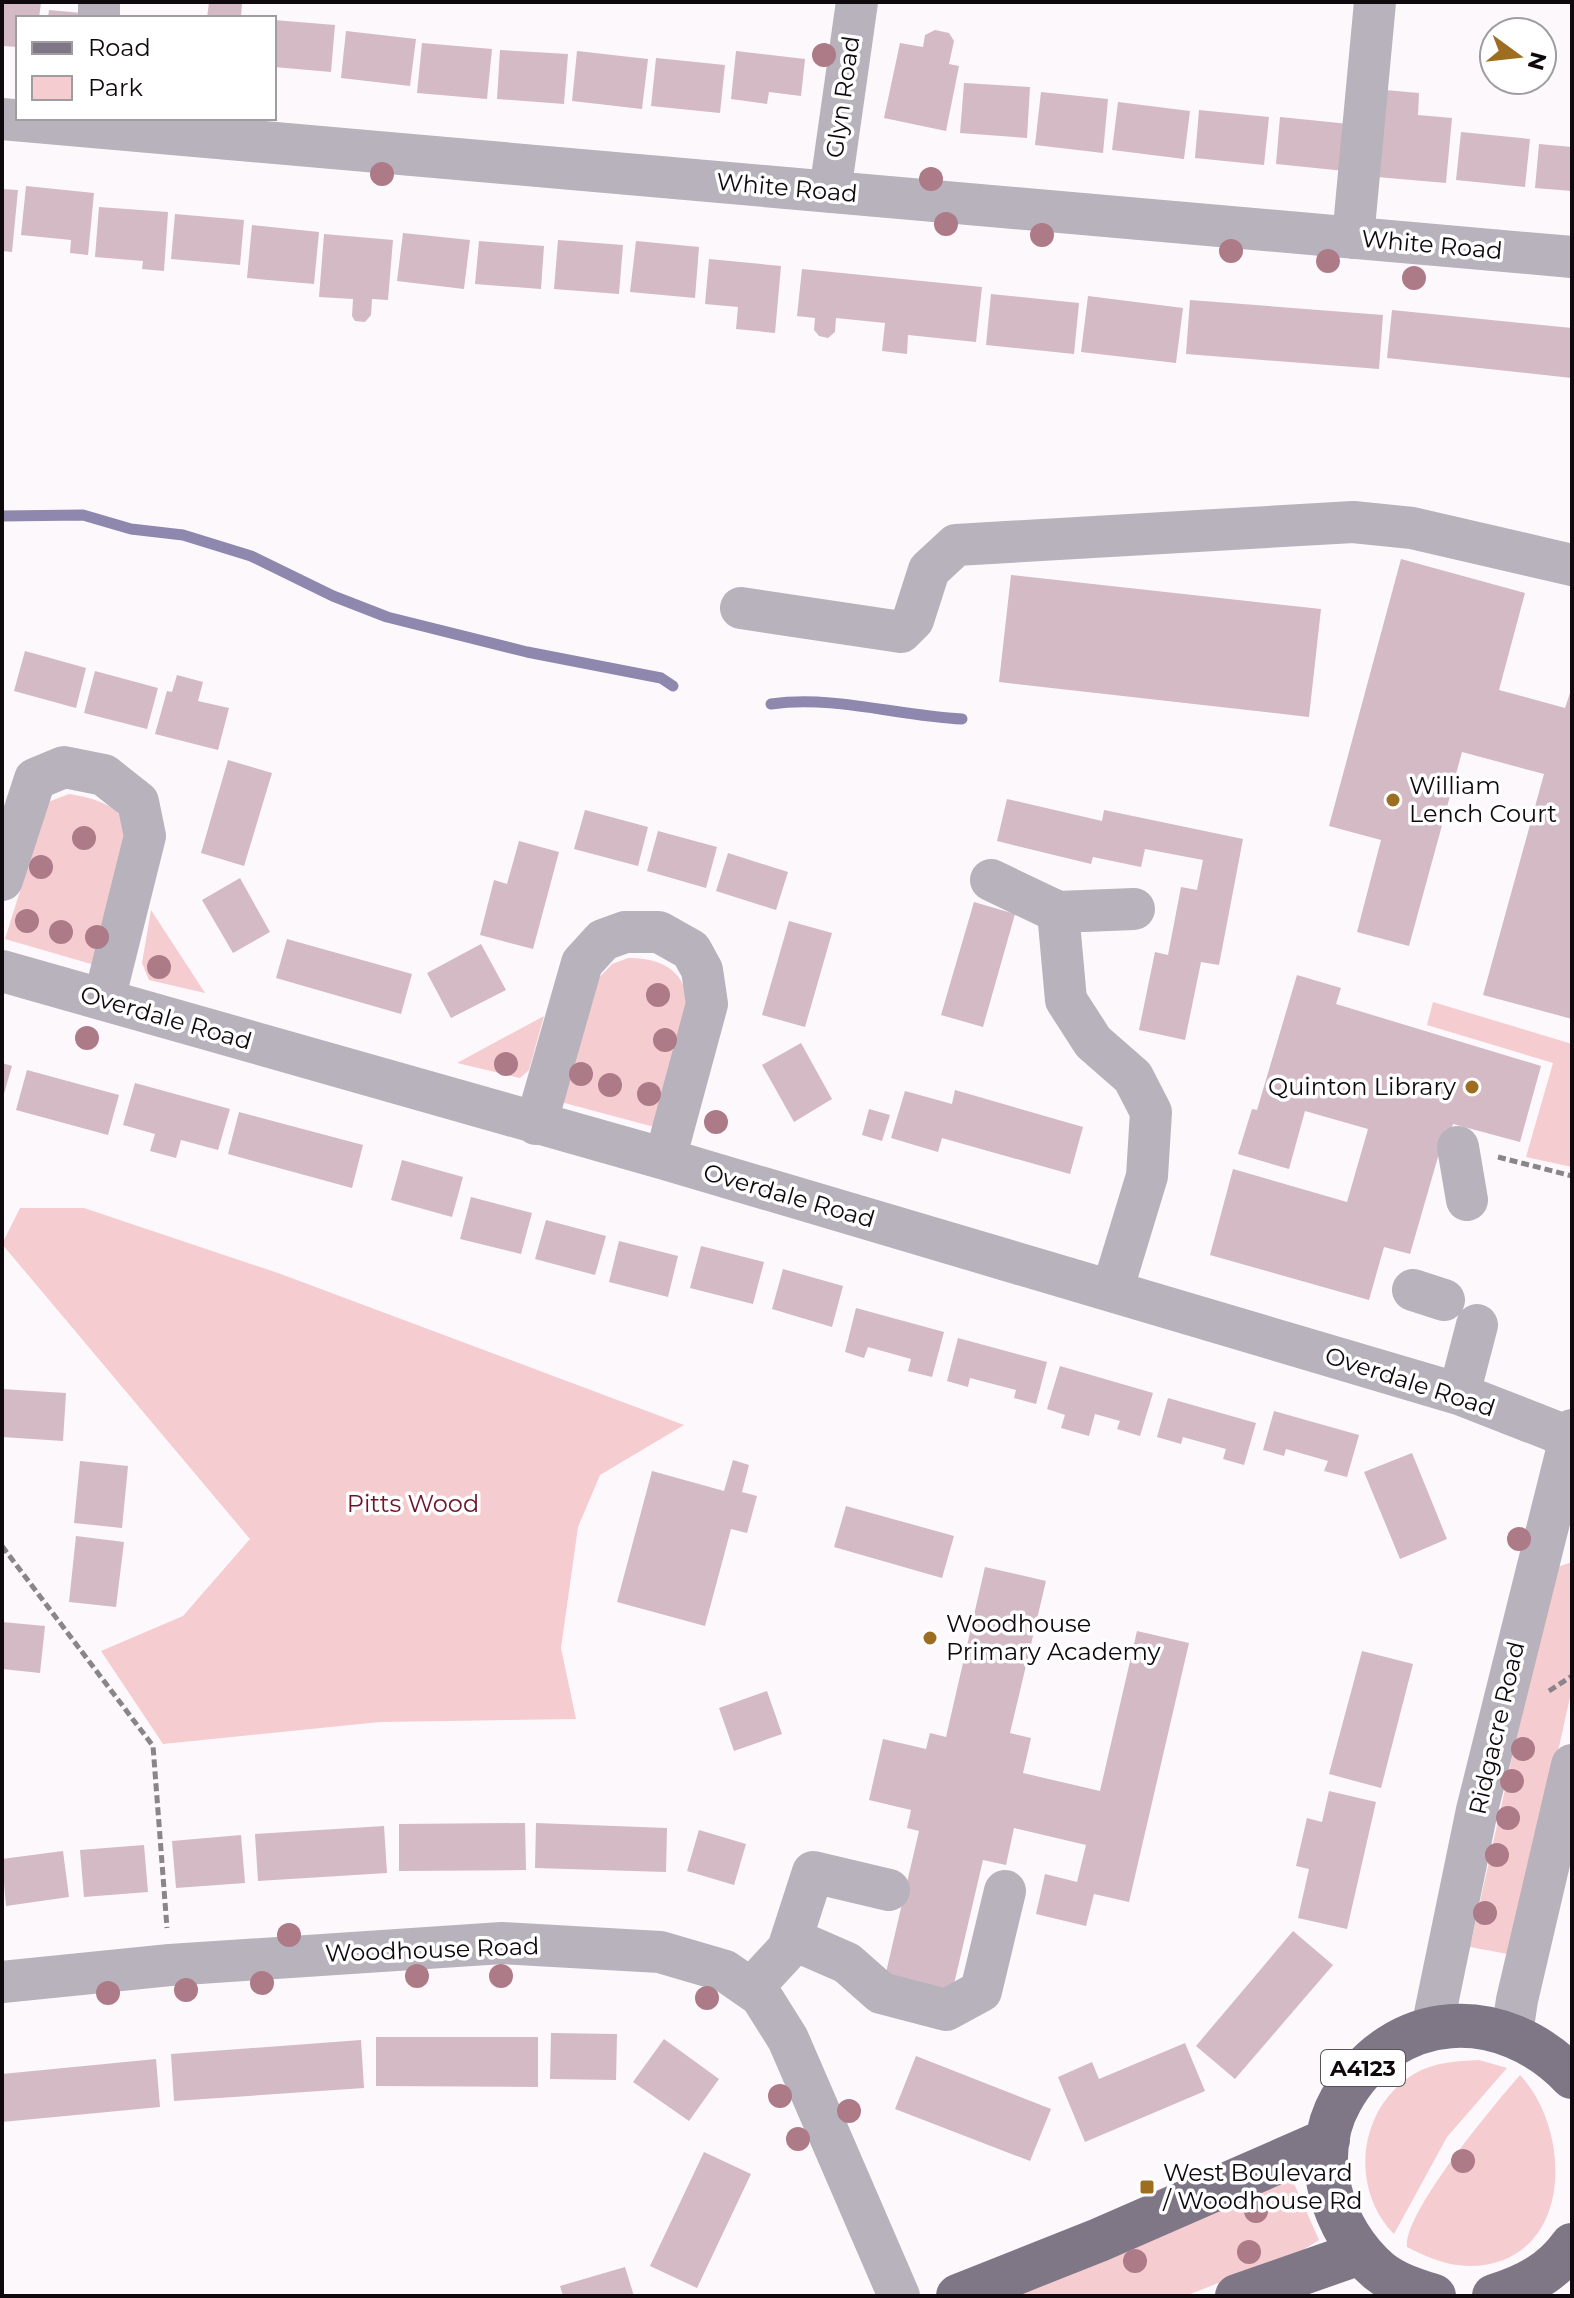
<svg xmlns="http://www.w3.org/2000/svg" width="1574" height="2298" viewBox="0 0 1574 2298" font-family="Montserrat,sans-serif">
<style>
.green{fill:#f5cccf}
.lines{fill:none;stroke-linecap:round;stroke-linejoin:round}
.stream{stroke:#8e88ae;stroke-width:11}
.building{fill:#d4bac4}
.path{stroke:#8a8589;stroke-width:5;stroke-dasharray:8 4;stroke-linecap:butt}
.minor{stroke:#b7b2bb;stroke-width:42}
.major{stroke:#7f7686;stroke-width:44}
.tree{fill:#ad7b88}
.poi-dot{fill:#9d6d20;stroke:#fff;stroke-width:3}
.labels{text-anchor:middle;stroke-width:7;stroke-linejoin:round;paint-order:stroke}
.shield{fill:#fff;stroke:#575356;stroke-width:2}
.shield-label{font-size:22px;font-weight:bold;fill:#0f090e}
.street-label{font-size:24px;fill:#0f090e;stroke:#fff}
.poi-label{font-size:24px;fill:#0f090e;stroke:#fff;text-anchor:start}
.park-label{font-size:24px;fill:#6c1429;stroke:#fff}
</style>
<rect width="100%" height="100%" fill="#fdf8fc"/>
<path class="green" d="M69 794C87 797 113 802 123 820 138 848 106 934 98 966L5 939 48 802Z
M151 910 205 993 149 980 142 963Z
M628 958C730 958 674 1070 658 1128L561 1102 596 981 612 964Z
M1433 1002 1572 1044V1167L1526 1157 1553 1063 1427 1025Z
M544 1016 529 1070 520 1078 457 1063Z
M20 1208H84L278 1273 684 1425 600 1475 578 1527 561 1648 576 1719 380 1722 163 1744 101 1651 183 1616 250 1539 2 1244Z
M1572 1562V1688L1513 1955 1470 1947 1554 1568Z
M1479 2060 1507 2068 1447 2137 1394 2234C1349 2188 1358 2108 1414 2074 1434 2062 1457 2061 1479 2060Z
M1520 2075C1574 2133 1573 2264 1470 2266 1447 2266 1427 2257 1407 2247 1403 2213 1495 2104 1520 2075Z
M1292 2179 1319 2240 1303 2250 1185 2296H992Z"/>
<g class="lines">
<path class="stream" d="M2 516 83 515 131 529 183 535 251 556 333 596 387 617 527 652 661 678 673 686
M771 704C834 695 898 716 962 719"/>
</g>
<path class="building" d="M2 2 41 3 39 18H18V47L2 46Z
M209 2H242L241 18H207Z
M49 10 82 13 81 18H48Z
M274 20 335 25 331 72 274 67Z
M935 30 949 33 954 41 949 64 959 66 946 131 884 118 900 43 923 47 925 35Z
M346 31 416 39 410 86 341 78Z
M422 43 492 49 487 99 417 93Z
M500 50 568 54 564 104 497 99Z
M577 51 648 59 642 109 572 101Z
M736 51 805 59 801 96 769 92 767 104 731 99Z
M656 58 725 65 720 113 651 106Z
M964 83 1030 87 1027 138 960 133Z
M1385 90 1419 93 1418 115 1452 118 1446 183 1377 177Z
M1041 92 1108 99 1103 153 1035 145Z
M1118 102 1190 111 1184 159 1112 150Z
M1199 110 1269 117 1264 165 1195 158Z
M1280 117 1349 124 1345 171 1276 164Z
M1461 132 1530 139 1525 187 1456 180Z
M1539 144 1572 147V191L1535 188Z
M26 186 94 193 88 255 70 253 71 240 21 235Z
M2 189 18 190 12 252 2 251Z
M99 207 168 212 164 271 142 269 143 261 95 257Z
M175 214 244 220 240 265 171 259Z
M252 225 319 232 314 284 247 278Z
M403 233 470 240 464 289 397 281Z
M324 234 393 240 388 300 372 299 371 315 365 322 355 321 352 316 353 299 319 297Z
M558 240 623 245 619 294 554 289Z
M479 241 544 246 541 289 475 284Z
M636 241 699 247 695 298 630 292Z
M709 259 781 266 775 333 736 329 738 307 705 304Z
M802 269 982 287 976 342 908 335 907 354 882 351 885 323 836 318 835 332 828 338 819 336 814 330 815 318 797 316Z
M991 294 1079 303 1074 354 986 345Z
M1088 296 1183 308 1176 363 1081 352Z
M1190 300 1383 315 1379 369 1186 354Z
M1392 310 1572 328V378L1387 358Z
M1401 559 1525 593 1499 690 1565 708 1572 687V1019L1483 995 1544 774 1462 752 1409 946 1357 932 1381 840 1329 826Z
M1011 575 1321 609 1309 717 999 682Z
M25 651 86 668 76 708 14 691Z
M95 671 158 688 147 729 84 713Z
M177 675 203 682 198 701 229 708 218 750 155 734 167 691 172 692Z
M228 760 272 773 244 866 201 853Z
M1007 799 1102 821 1104 810 1243 839 1219 965 1201 962 1185 1040 1139 1030 1155 952 1168 955 1181 887 1197 890 1203 860 1145 849 1141 867 1093 857 1091 864 997 841Z
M585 810 648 827 638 866 574 849Z
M658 831 717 847 706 888 647 871Z
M519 841 559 852 533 949 480 935 494 880 507 884Z
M728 853 788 872 776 910 716 891Z
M240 878 270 932 233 953 202 900Z
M974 902 1015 914 983 1027 941 1015Z
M789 921 832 933 805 1027 762 1015Z
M287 939 412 974 401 1014 276 978Z
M481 944 506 990 451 1018 427 973Z
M1297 975 1341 988 1336 1004 1541 1066 1520 1142 1453 1124 1445 1151 1440 1150 1410 1254 1384 1247 1369 1300 1210 1255 1233 1169 1347 1202 1368 1129 1305 1111 1289 1169 1238 1154 1252 1109 1257 1110Z
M801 1043 832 1099 794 1122 762 1065Z
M2 1063 12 1066 3 1097H2Z
M27 1070 119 1095 108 1135 16 1110Z
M135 1083 230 1109 218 1150 181 1140 176 1158 150 1151 155 1134 123 1125Z
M955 1090 1083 1127 1070 1174 942 1138 938 1152 891 1138 905 1091 952 1104Z
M869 1109 890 1115 882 1141 862 1135Z
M239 1112 363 1145 352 1188 228 1154Z
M402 1160 463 1177 452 1217 391 1200Z
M471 1197 532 1213 521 1254 460 1239Z
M546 1220 606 1236 595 1275 535 1259Z
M619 1241 678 1256 668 1297 609 1282Z
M701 1246 764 1262 753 1304 690 1288Z
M783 1269 843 1286 832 1327 772 1309Z
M856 1308 944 1332 932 1377 908 1371 911 1359 868 1347 864 1358 845 1352Z
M958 1338 1047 1362 1036 1404 1014 1398 1016 1390 970 1378 968 1387 947 1381Z
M1060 1366 1153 1393 1140 1436 1117 1429 1120 1421 1095 1414 1089 1436 1061 1428 1065 1415 1047 1409Z
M2 1389 66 1393 63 1441 2 1437Z
M1168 1398 1256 1423 1244 1465 1223 1459 1226 1449 1183 1437 1181 1444 1157 1437Z
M1274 1411 1359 1435 1347 1477 1324 1471 1328 1461 1286 1449 1284 1456 1263 1450Z
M1412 1453 1447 1539 1400 1559 1364 1472Z
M733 1460 749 1465 742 1492 757 1496 747 1533 731 1529 705 1626 617 1602 652 1471 724 1491Z
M80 1461 128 1466 122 1528 74 1523Z
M846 1506 954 1536 942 1578 834 1547Z
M76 1536 124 1542 116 1607 69 1602Z
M985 1567 1046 1581 1010 1733 1031 1738 1023 1773 1100 1791 1137 1631 1189 1643 1129 1902 1094 1894 1086 1926 1036 1914 1045 1874 1077 1882 1086 1845 1014 1828 1006 1865 983 1860 951 1997 884 1981 919 1831 907 1828 911 1810 869 1800 883 1739 926 1749 930 1733 946 1737Z
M2 1622 45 1626 40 1673 2 1669Z
M1362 1651 1413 1664 1381 1788 1329 1774Z
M767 1691 782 1734 734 1751 719 1708Z
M1329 1791 1376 1802 1347 1929 1298 1918 1309 1869 1296 1866 1307 1818 1322 1822Z
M525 1823 526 1870 399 1871V1824Z
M536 1823 667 1828 666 1872 535 1868Z
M384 1826 387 1873 258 1881 255 1834Z
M699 1830 746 1844 734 1885 687 1871Z
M241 1835 245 1883 176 1888 172 1841Z
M144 1845 148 1892 84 1897 80 1850Z
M63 1851 69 1897 6 1906 2 1859Z
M1293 1931 1333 1965 1235 2079 1196 2046Z
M551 2033 617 2034 616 2080 550 2079Z
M376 2037H538V2087L376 2086Z
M664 2039 719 2079 689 2121 633 2082Z
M361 2040 364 2088 174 2101 171 2054Z
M1185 2043 1205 2091 1085 2142 1058 2077 1092 2062 1099 2079Z
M916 2056 1051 2109 1030 2161 895 2109Z
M156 2059 160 2107 2 2122V2074Z
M704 2152 751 2174 697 2288 650 2266Z
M625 2267 634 2296H563L560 2286Z"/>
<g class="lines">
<path class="path" d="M1498 1157 1572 1176
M2 1546 153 1746 167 1928
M1549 1691 1572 1676"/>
<path class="minor" d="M99 18V2
M2 119 1572 257
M830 192 857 2
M1353 238 1375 2
M741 608 901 632 913 620 929 570 956 545 1353 522 1412 528 1572 565
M2 880 35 779 64 767 104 775 138 802 145 836 104 1000
M991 880 1058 912
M2 971 665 1159 1459 1394 1554 1431 1572 1444
M536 1124 582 963 603 940 625 932H659L691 950 702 970 707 1004 665 1159
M1458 1147 1467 1200
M1413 1290 1444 1300
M1112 1291 1147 1176 1151 1112 1133 1077 1093 1042 1066 1000 1058 912 1134 909
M1459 1394 1477 1325
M792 1939 847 1963 881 1993 946 2010 981 1991 1005 1891
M2 1982 170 1965 502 1943 660 1952 725 1971 761 1996 788 2039 899 2296
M751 1989 788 1949 813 1872 889 1890
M1432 2028 1477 1810 1572 1430
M1512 2033 1517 2000 1572 1765"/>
<path class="major" d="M958 2296 1099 2240 1328 2140
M1237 2296 1360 2253
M1434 2296C1415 2290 1395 2284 1379 2271 1332 2231 1309 2156 1341 2100 1394 2007 1502 2004 1572 2077
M1494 2296C1526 2286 1552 2273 1572 2245"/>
</g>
<g class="tree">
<circle cx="824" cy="55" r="12"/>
<circle cx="382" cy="174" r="12"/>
<circle cx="931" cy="179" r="12"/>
<circle cx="946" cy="224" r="12"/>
<circle cx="1042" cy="235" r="12"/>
<circle cx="1231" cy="251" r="12"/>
<circle cx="1328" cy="261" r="12"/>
<circle cx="1414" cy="278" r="12"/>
<circle cx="84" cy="838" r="12"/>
<circle cx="41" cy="867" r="12"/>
<circle cx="27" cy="921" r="12"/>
<circle cx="61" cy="932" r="12"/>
<circle cx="97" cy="937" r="12"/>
<circle cx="159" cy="967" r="12"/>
<circle cx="658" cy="995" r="12"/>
<circle cx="87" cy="1038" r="12"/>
<circle cx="665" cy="1040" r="12"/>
<circle cx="506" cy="1064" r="12"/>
<circle cx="581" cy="1074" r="12"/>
<circle cx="610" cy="1085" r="12"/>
<circle cx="649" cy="1094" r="12"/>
<circle cx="716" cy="1122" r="12"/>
<circle cx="1519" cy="1539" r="12"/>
<circle cx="1523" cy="1749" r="12"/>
<circle cx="1512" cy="1781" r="12"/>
<circle cx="1508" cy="1818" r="12"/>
<circle cx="1497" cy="1855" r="12"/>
<circle cx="1485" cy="1913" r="12"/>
<circle cx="289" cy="1935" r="12"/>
<circle cx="417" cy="1976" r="12"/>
<circle cx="501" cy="1976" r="12"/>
<circle cx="262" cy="1983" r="12"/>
<circle cx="186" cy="1990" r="12"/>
<circle cx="108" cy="1993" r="12"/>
<circle cx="707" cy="1998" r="12"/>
<circle cx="780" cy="2096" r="12"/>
<circle cx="849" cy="2111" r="12"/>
<circle cx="798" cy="2139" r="12"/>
<circle cx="1463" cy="2161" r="12"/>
<circle cx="1256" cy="2211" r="12"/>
<circle cx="1249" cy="2252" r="12"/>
<circle cx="1135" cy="2261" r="12"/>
</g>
<g class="poi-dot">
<circle cx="1393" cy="800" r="8"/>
<circle cx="1472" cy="1087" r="8"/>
<circle cx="930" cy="1638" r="8"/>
<rect x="1139" y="2179" width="16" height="16" rx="4"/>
</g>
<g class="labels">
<rect class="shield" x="1321" y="2050" width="84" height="36" rx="6"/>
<g class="shield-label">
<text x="1363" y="2076">A4123</text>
</g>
<g class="street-label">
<text transform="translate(843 97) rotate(-82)" y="8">Glyn Road</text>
<text transform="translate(787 188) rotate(5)" y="8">White Road</text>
<text transform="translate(1432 245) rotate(5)" y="8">White Road</text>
<text transform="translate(166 1018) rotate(16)" y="8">Overdale Road</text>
<text transform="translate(789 1196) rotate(16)" y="8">Overdale Road</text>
<text transform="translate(1410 1382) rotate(18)" y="8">Overdale Road</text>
<text transform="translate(1497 1728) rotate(-77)" y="8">Ridgacre Road</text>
<text transform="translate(432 1950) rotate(-2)" y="8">Woodhouse Road</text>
</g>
<g class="poi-label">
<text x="1409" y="794">William<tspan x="1409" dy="28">Lench Court</tspan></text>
<text x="1456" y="1095" text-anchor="end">Quinton Library</text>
<text x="946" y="1632">Woodhouse<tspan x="946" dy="28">Primary Academy</tspan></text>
<text x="1163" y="2181">West Boulevard<tspan x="1163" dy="28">/ Woodhouse Rd</tspan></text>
</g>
<g class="park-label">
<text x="413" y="1512">Pitts Wood</text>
</g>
</g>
<rect width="1574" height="2298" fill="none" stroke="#0f090e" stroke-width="8"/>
<rect x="16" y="16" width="260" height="104" fill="#ffffff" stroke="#9f9d9f" stroke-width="2"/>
<rect x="32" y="42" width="40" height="12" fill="#7f7686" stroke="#9f9d9f" stroke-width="2"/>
<text x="88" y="56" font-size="24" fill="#0f090e">Road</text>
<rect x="32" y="76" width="40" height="24" fill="#f5cccf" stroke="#9f9d9f" stroke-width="2"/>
<text x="88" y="96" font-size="24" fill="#0f090e">Park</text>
<g transform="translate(1518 56) rotate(105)"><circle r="38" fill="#ffffff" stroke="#9f9d9f" stroke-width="2"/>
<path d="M0-6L14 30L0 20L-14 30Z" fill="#9d6d20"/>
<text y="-12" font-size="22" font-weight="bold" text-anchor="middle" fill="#0f090e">N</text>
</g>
</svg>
